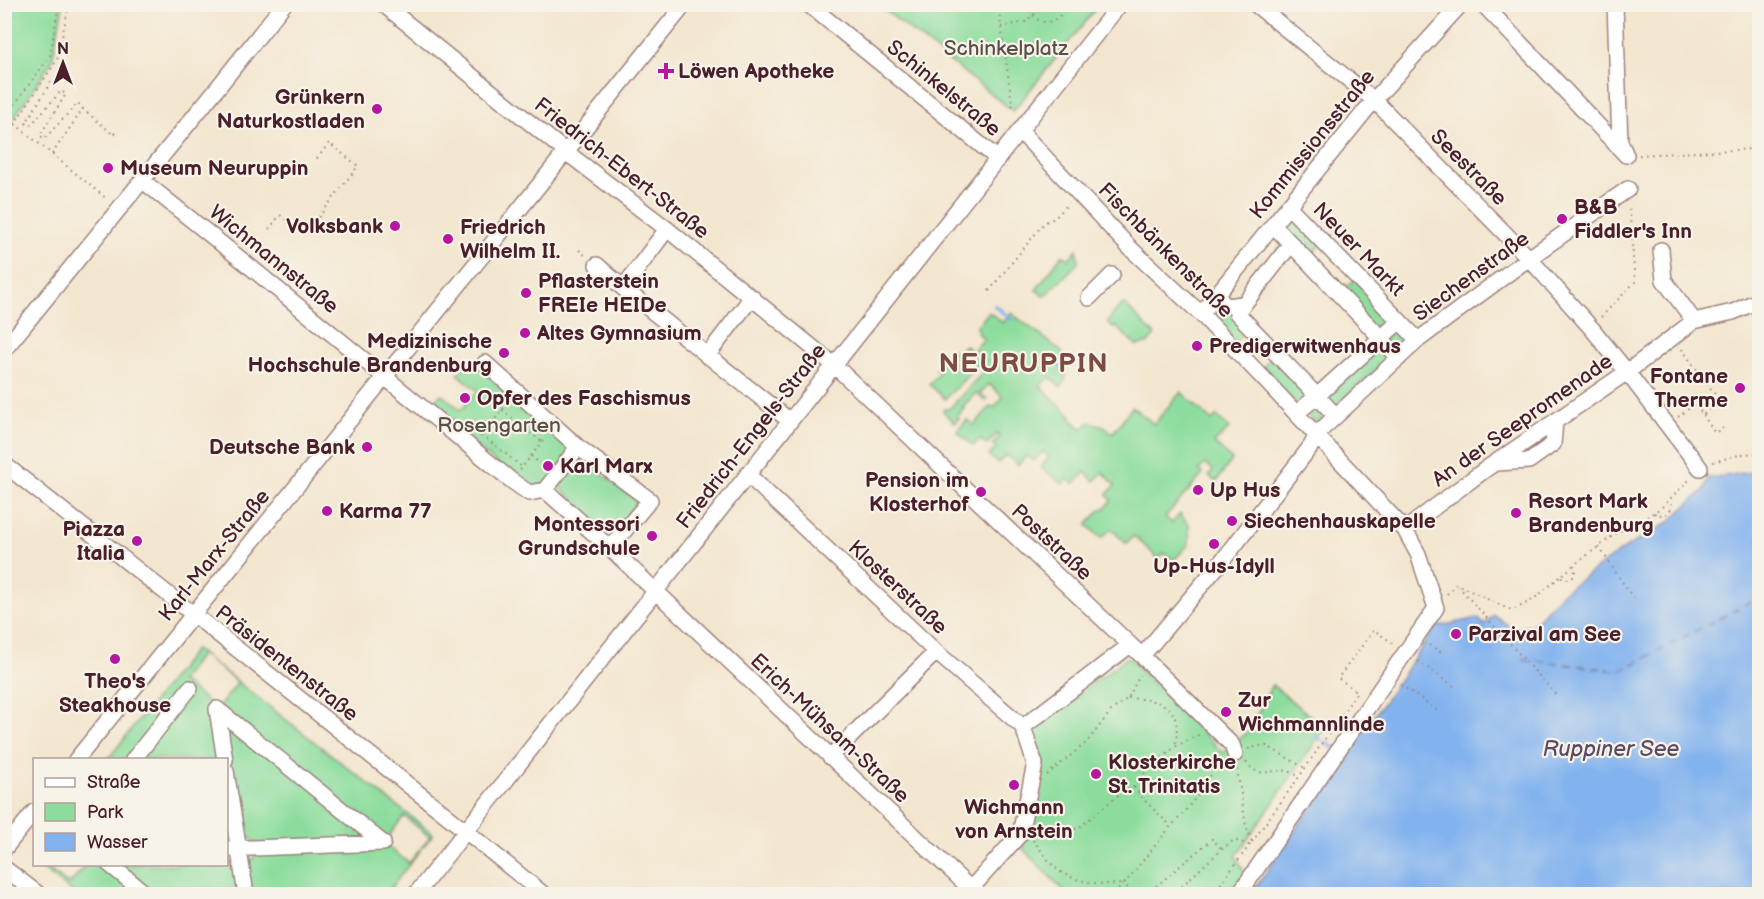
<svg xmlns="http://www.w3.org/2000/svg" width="1764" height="899" viewBox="0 0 1764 899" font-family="'Balsamiq Sans',sans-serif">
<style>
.green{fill:#8cdd9d;stroke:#6b7e64;stroke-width:1.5;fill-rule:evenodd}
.water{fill:#83b3ee;stroke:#66698c;stroke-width:1.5}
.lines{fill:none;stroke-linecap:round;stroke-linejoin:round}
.stream{stroke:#83b3ee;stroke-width:4}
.ferry{stroke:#5b4b66;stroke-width:1.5;stroke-dasharray:8 6;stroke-linecap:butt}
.minor-casing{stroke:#9e827d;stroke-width:18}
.path{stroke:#9e827d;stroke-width:2;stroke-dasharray:1.5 4.5;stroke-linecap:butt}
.minor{stroke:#fff;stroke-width:15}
.poi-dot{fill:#b5179e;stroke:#f7f3e8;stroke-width:2}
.labels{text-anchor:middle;stroke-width:4.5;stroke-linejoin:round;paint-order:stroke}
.park-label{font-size:21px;fill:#5a4e48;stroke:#f7f3e8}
.poi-label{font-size:21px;font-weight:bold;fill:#4a1f2b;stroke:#f7f3e8;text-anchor:start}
.street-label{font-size:21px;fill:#4a1f2b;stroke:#f7f3e8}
.water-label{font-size:22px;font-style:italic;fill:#5b4b66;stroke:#f7f3e8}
.district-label{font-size:27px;font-weight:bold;letter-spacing:1.5px;fill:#7e4a44;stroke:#f7f3e8}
</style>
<rect width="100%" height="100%" fill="#f7f3e8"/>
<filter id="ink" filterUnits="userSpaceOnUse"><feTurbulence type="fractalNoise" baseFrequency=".0167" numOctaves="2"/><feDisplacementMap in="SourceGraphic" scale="12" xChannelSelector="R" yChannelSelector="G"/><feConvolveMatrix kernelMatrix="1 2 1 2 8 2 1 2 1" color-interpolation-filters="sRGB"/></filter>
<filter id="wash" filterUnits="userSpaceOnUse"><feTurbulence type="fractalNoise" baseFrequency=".008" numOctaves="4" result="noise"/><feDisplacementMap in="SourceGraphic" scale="24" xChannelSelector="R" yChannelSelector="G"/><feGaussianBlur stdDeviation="1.35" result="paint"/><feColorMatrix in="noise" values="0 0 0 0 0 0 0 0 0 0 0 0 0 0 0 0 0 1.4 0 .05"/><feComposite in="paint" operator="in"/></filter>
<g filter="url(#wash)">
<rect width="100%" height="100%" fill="#f3e6cf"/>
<path class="green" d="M5 4 63 5 52 61 5 131Z
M878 5H1099L1013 111Z
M1289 212 1322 244 1312 254 1344 289 1355 279 1411 338 1316 423 1261 369 1271 358 1245 332 1234 343 1205 313 1220 293 1232 303 1284 242 1273 232ZM1291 244 1381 338 1317 396 1237 312Z
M1077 249 1078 263 1045 296 1036 290 1062 255 1069 259Z
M1124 304 1155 335 1147 344 1136 345 1115 326 1113 328 1107 323 1118 308Z
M989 312 1003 323 1011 313 1061 351 1064 357 1066 373 1065 381 1061 387 1050 377 1040 386 1071 416 1070 418 1082 429 1090 422 1104 426 1113 433 1132 407 1154 424 1181 392 1212 421 1217 416 1229 429 1214 443 1232 460 1216 482 1209 476 1213 470 1205 464 1199 470 1203 474 1165 517 1172 523 1180 514 1189 525V544L1175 559 1173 560 1164 553 1159 559 1134 536 1126 543 1111 529 1101 538 1087 525 1100 510 1105 508 1112 500 1107 495 1115 485 1103 472 1094 481 1085 472 1074 484 1068 479 1063 484 1041 467 1049 457 1043 451 1034 461 1027 455 1018 465 1006 455 998 463 989 456 996 448 993 444 1000 437 997 434 986 445 980 439 973 446 957 431 967 420 974 425 991 406 994 408 1003 397 989 384 980 393 987 399 985 401 976 393 962 407 964 409 957 416 959 418 955 423 943 411 944 409H949L986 369 980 363 945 399 929 384 939 373 936 369 947 357V353L951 349 957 354 965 345 972 352 984 339 977 332 979 330 976 327Z
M470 360 574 448 550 482 531 487 519 477 516 480 429 407 441 394 461 410 478 391 458 374Z
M583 458 637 502 610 537 558 485Z
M195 649 433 834 386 894H75L37 865H43L69 885 86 865 226 864 227 859 242 871 262 848 234 825 227 833 226 760 108 759ZM201 654 238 682 217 709 181 681ZM404 816 430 837 409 863 383 843Z
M1128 657 1223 753 1248 732 1272 685 1325 728 1236 856 1247 876 1233 894H1067L1023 849 1031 809V797L1043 761 1031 729Z"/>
<path class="water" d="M1759 471V894H1251L1436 627 1478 618 1484 625 1494 615 1513 629 1532 625 1562 593 1621 551 1669 522 1704 490 1709 478Z"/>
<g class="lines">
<path class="stream" d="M995 306 1011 319
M1053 358 1063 370
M1316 736 1320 739
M1325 742 1334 748
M1342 753 1347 757"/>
<path class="ferry" d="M1523 659 1620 671 1760 597"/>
</g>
</g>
<g filter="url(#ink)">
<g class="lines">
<g class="minor-casing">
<path id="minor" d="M383 4 566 152 667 229 834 365 1142 656 1232 745 1235 754
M808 4 998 159
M1255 4 1374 100 1529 258 1593 330 1627 372 1700 468
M1483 4 1626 155
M1615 4 1620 142 1625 153
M1020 131 1131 249 1201 314 1263 378 1405 530 1418 554 1436 608 1239 894
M143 181 243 261 512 481 529 493 545 490 610 548 976 894
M1288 206 1418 340
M1273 225 1381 338 1317 396 1237 313 1291 244
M667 229 623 288 790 421
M1661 250 1664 280 1694 321
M597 265 623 288
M1216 295 1226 306 1243 304
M1089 298 1112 275
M1201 314 1374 100 1461 4
M4 350 219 86 284 4
M707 356 752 297
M1399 358 1381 338 1400 321
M485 363 578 447 650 500 610 548
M1297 413 1317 396 1336 416
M1497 463 1529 461 1553 444 1555 422
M4 464 451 819 543 894
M748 475 936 652 1023 727
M545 490 578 447
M1405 530 1436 506 1486 469 1627 372 1694 321 1733 312 1760 300
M1142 656 1231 550 1311 446 1317 434 1321 430 1418 340 1529 258 1628 189
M217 709 383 843
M217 709 225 760
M1023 727 1130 645
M830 757 936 652
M76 760 685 4
M133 760 190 688
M226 771 246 894
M4 849 34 812
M226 849 383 843
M109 864 146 894
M4 868 38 894
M416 894 1120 4
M966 894 1020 834 1035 764 1023 727"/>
</g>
<path class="path" d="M998 4 1013 110
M1029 4C1031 28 1061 28 1065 4
M1001 27 1025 22 1038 11
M51 82 26 123 30 126 61 91 66 94 40 135 44 139 78 103 83 109
M10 111 7 51 11 4
M4 119 50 56 59 4
M15 124 107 199
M4 139 57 60 69 4
M52 154 83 109 114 135 115 130
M1639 155 1753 149 1760 158
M269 229 280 215 305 235 358 166 329 143 315 161
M254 247 255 245
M579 250 586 256
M989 291 1045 222 1055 218 1069 203
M1601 317 1635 282 1629 205
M1580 375 1584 383
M502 410 542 442
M1703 415 1715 433 1723 428
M1678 417 1695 404 1703 415 1720 401 1681 348
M482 435 522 467
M480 437 509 402
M531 456 545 468
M1713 462 1742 454 1760 453
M520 470 546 437
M1654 513C1663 517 1667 515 1672 507L1671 499
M1599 547 1633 598
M1561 577 1568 579 1573 577 1575 572 1574 565
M1458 586 1558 697
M1447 594 1456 584 1504 607 1512 610 1519 607 1534 599 1574 565 1618 532 1638 523 1662 507 1691 478
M1429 645 1445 654
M1418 661 1455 687
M1401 685 1438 711
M1128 698C1164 700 1183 706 1175 747
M1248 749 1259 746H1267L1305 768
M1246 762C1260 782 1273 766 1291 772 1294 773 1296 775 1299 777
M1047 775 1087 742 1111 711 1128 698 1140 675
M1134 787 1147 803 1171 826
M1034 836 1062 835 1080 827 1118 795 1134 787 1140 777 1175 747 1200 734
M1033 840C1041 850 1049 863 1058 870 1075 883 1104 885 1124 884L1171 826 1181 816 1202 790 1221 758
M1252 842 1299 777 1357 692 1338 678 1374 630 1394 644
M1114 894 1124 884 1134 894
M1147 894 1212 839 1222 849
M1173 894 1222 849 1234 840 1249 845
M1213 894 1252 842 1246 826 1237 769"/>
<use href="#minor" class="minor"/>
</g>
</g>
<g class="poi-dot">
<path d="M663 62h6v6h6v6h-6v6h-6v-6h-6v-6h6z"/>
<circle cx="377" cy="109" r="6"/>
<circle cx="108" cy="168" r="6"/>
<circle cx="1562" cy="219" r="6"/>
<circle cx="395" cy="226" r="6"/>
<circle cx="448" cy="239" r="6"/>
<circle cx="526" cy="293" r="6"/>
<circle cx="525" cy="333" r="6"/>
<circle cx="1197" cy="346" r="6"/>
<circle cx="504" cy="353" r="6"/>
<circle cx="1740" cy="388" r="6"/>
<circle cx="465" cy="398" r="6"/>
<circle cx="367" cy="447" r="6"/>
<circle cx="548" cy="466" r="6"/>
<circle cx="1198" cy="490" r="6"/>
<circle cx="981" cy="492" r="6"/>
<circle cx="327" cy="511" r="6"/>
<circle cx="1516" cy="513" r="6"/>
<circle cx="1232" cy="521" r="6"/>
<circle cx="652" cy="536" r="6"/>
<circle cx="137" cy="541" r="6"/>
<circle cx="1214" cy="544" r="6"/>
<circle cx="1456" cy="634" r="6"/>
<circle cx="115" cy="659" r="6"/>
<circle cx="1226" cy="712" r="6"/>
<circle cx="1096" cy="774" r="6"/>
<circle cx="1014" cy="785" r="6"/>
</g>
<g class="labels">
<g class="park-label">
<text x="1006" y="55">Schinkelplatz</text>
<text x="499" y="432">Rosengarten</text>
</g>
<g class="poi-label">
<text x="678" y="78">Löwen Apotheke</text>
<text x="365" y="104" text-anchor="end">Grünkern<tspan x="365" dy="24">Naturkostladen</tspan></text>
<text x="120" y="175">Museum Neuruppin</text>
<text x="1574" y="214">B&amp;B<tspan x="1574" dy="24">Fiddler's Inn</tspan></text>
<text x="383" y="233" text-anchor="end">Volksbank</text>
<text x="460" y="234">Friedrich<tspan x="460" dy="24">Wilhelm II.</tspan></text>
<text x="538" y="288">Pflasterstein<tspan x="538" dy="24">FREIe HEIDe</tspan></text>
<text x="537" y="340">Altes Gymnasium</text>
<text x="492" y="348" text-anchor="end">Medizinische<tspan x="492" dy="24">Hochschule Brandenburg</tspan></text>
<text x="1209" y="353">Predigerwitwenhaus</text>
<text x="1728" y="383" text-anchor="end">Fontane<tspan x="1728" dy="24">Therme</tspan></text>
<text x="477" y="405">Opfer des Faschismus</text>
<text x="355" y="454" text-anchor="end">Deutsche Bank</text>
<text x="560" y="473">Karl Marx</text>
<text x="969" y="487" text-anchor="end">Pension im<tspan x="969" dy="24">Klosterhof</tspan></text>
<text x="1210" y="497">Up Hus</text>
<text x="1528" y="508">Resort Mark<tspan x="1528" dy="24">Brandenburg</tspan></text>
<text x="339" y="518">Karma 77</text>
<text x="1244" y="528">Siechenhauskapelle</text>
<text x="640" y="531" text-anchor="end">Montessori<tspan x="640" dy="24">Grundschule</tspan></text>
<text x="125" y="536" text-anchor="end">Piazza<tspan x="125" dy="24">Italia</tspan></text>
<text x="1214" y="573" text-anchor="middle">Up-Hus-Idyll</text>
<text x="1468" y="641">Parzival am See</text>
<text x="115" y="688" text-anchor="middle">Theo's<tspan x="115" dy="24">Steakhouse</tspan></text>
<text x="1238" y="707">Zur<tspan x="1238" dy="24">Wichmannlinde</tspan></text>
<text x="1108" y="769">Klosterkirche<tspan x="1108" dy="24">St. Trinitatis</tspan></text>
<text x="1014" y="814" text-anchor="middle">Wichmann<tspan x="1014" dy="24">von Arnstein</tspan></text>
</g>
<g class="street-label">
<text transform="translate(944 88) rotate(39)" y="7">Schinkelstraße</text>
<text transform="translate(1312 144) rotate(-51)" y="7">Kommissionsstraße</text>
<text transform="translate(1469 167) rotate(45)" y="7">Seestraße</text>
<text transform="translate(622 168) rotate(38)" y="7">Friedrich-Ebert-Straße</text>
<text transform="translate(1359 249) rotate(46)" y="7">Neuer Markt</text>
<text transform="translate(1166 250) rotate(45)" y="7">Fischbänkenstraße</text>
<text transform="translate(274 259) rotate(39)" y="7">Wichmannstraße</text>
<text transform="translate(1471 276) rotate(-36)" y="7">Siechenstraße</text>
<text transform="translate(1522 420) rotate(-35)" y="7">An der Seepromenade</text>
<text transform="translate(751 436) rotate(-52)" y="7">Friedrich-Engels-Straße</text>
<text transform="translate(1052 542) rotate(43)" y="7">Poststraße</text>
<text transform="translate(214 555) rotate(-51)" y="7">Karl-Marx-Straße</text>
<text transform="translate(898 587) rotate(43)" y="7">Klosterstraße</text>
<text transform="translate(287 663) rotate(38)" y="7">Präsidentenstraße</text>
<text transform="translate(830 728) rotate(43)" y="7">Erich-Mühsam-Straße</text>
</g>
<g class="water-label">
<text x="1611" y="756">Ruppiner See</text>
</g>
<g class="district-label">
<text x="1024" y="372">NEURUPPIN</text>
</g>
</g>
<rect width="1764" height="899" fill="none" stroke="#f7f3e8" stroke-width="24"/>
<rect x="33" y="758" width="195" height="108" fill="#f7f3e8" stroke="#b29e9c" stroke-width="1.5"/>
<rect x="45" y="778" width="30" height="9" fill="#ffffff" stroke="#b29e9c" stroke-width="1.5"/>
<text x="87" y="788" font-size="18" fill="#4a1f2b">Straße</text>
<rect x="45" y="803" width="30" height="18" fill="#8cdd9d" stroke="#b29e9c" stroke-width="1.5"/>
<text x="87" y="818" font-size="18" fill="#4a1f2b">Park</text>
<rect x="45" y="833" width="30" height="18" fill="#83b3ee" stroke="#b29e9c" stroke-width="1.5"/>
<text x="87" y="848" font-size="18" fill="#4a1f2b">Wasser</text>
<g transform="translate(63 63)" stroke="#f7f3e8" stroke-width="4.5" paint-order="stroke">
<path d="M0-4.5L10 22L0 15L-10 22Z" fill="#4a1f2b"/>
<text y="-9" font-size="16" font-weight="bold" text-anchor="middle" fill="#4a1f2b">N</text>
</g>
</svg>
